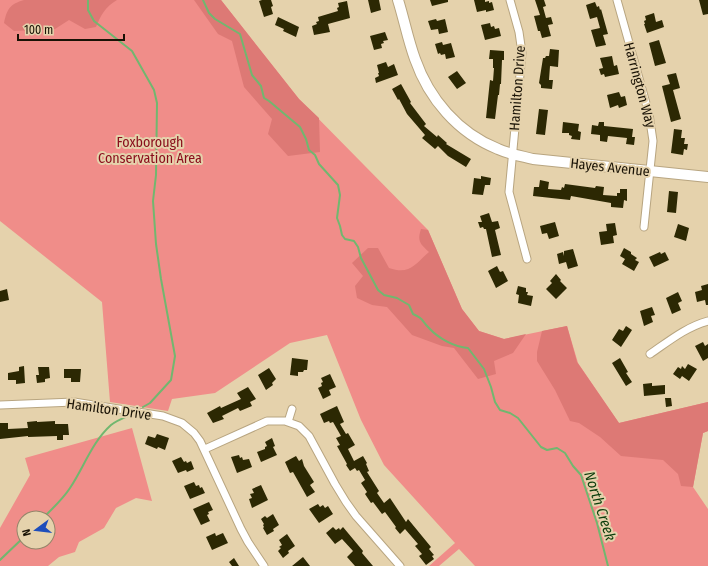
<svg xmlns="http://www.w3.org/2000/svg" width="708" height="566" viewBox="0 0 708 566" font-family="'Fira Sans Condensed',sans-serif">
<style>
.green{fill:#f08d89;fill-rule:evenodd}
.forest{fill:#dd7975}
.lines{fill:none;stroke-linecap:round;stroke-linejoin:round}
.stream{stroke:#71b76f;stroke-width:2}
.building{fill:#2c2803}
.street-casing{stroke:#b8a580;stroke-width:9}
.secondary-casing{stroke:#b8a580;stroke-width:12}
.street{stroke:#fff;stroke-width:7}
.secondary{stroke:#fff;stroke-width:10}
.labels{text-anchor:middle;stroke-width:4;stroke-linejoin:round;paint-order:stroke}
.street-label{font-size:14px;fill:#191205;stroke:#e5d2ac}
.park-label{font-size:14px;fill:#890c1b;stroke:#e5d2ac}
.water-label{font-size:15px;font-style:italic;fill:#0b3d0c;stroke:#e5d2ac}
</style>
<rect width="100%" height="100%" fill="#e5d2ac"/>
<path class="green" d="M0 0H221L299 99 428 230 462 309 479 331 504 339 567 326 578 363 619 423 708 402V431L703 433 693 487 708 509V566H475L459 549 439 566H429L455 543 384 465 361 420 327 335 290 343 215 393 172 399 168 411 110 402 102 302 0 221Z
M132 428 152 501 136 498 116 508 104 528 79 542 75 552 59 557 48 566H0V528L30 475 25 458ZM24 518H48V542H24Z"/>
<path class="forest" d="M24 0H117C105 7 101 15 96 27L85 29 69 20 55 29 14 31 4 23C7 9 10 4 24 0Z
M194 0H221L299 99 319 118 320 152 288 156 268 134 272 119 244 87 232 41 218 34Z
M421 229 428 230 462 309 479 331 504 339 526 334 513 353 494 361 496 374 478 379 454 348 442 346 412 335 387 307 372 305 357 298 355 286 363 276 352 263 368 248H378L389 268C410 275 414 265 429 252 420 244 417 241 421 229Z
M567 326 577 362 619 423 708 402V431L703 433 693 487 681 486 678 474 663 460 621 456 600 437 579 423 570 421 555 390 537 361V352L542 331Z"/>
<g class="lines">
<path class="stream" d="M88 0V10L94 21 132 51 154 90 157 103 156 175 153 201 156 244 161 279 175 356 171 380 150 403 143 407
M203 0 209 13 215 19 240 34 252 75 261 86 264 98 269 101 300 127 306 139 309 150 315 155 319 164 338 185 340 195 337 218 340 226 342 235 345 239 354 241 358 247 361 258 378 290 384 295 397 298 409 305 413 314C424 319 421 320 429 328 438 338 454 347 468 348L484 369 491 387 495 402 500 410 510 413 518 418 541 447 547 450 557 448 565 453 573 466 581 475 597 523 608 566
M43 518C53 508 63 499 70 488 84 467 92 442 111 425 117 420 126 417 133 414
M0 560 24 537"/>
</g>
<path class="building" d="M262 0H271L273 6 271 7 273 14 264 17 259 1Z
M368 0H379L381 10 371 13Z
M430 0H448V2L432 6Z
M474 0H485V2L489 1V3L492 2 494 10 486 12V10L477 12Z
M535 0H544L546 6 543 7 546 18 551 17 553 24 548 25 551 36 542 38 540 31H538L534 16 540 15Z
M699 0H708V14L703 15Z
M347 1 350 18 328 24 330 32 314 35 312 26 317 24 316 22 319 21 318 17 338 11 337 8 339 7 338 3Z
M595 2 597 7 599 6 600 10 601 9 608 34 603 35 606 45 596 47 591 30 600 28 597 17 590 19 586 5Z
M654 13 656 22 662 20 664 27 647 33 644 24H645L644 21 646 20 645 16Z
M278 17 299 27 296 37 283 31 284 29 275 25Z
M436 19 437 21 445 19 448 32 439 34 438 29 431 30 428 21Z
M490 23 491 27 494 26 495 29 499 28 501 36 485 40 481 25Z
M385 32 388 40 383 41 384 43 381 44 382 48 374 50 370 36Z
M659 40 666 63 655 66 649 43Z
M442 42 443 45 451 43 455 57 446 59 445 54 441 55 440 53 438 54 435 44Z
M550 49 559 50 558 67 550 66 549 80H553L552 89 541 88V85L539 83 543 58H545L546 56H549Z
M490 50 504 51V60H502L501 84H500L499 95H498L495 119 486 118 490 80 493 81 494 68H493V59H489Z
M612 56 614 66 617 65 619 74 605 77 604 74 601 75 599 69 603 68 600 58Z
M386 62 388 67 394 64 398 75 376 83 375 78 379 76 378 73H379L377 65Z
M457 71 466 83 457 89 448 77Z
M676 73 680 88 673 90 681 119 671 122 662 86 670 84 667 75Z
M401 84 411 102 410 103 426 124 424 126 437 137 438 135 447 143 446 144 471 159 466 167 448 156 438 146 435 149 422 138 425 135 407 114 399 99 398 100 392 89Z
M619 92 621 97 625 96 627 105 619 108 618 105 610 108 607 95Z
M539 109 548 110 545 135 536 134Z
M563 122 579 124 578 131 581 132 580 140 571 139 572 136 569 135V133H562Z
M599 122H604V126L633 129 632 137H635L634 145 626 144 627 138 608 136 607 142 600 141V135L591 134 592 125 598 126Z
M674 129 682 130 681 138H685L684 144H688L687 150 684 149 683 155 671 153Z
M481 176 491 178 490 185H485L483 195 472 194 474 178 481 179Z
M540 180 549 182 548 189 561 190 562 187 564 188 565 184 595 188 596 186 604 187 603 195 617 196V193H620V189H627V201L624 200 623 208 611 207V203L571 196 570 200 533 196 534 187H539Z
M669 191 678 192 676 213 667 212Z
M489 213 492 222 498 221 500 228 495 230 501 255 492 257 486 229H484L483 227 480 228 478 222H482L480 216Z
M555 222 559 236 549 239 547 233 542 234 540 226Z
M615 223 617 235 613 236 614 243 601 245 599 232 607 231 606 224Z
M678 224 689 228 686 241 674 237Z
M624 248 631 252V254L637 258 635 260 639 262 634 271 622 264 625 259 620 256Z
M573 249 578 266 568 269 566 262 559 264 557 254 563 252 564 256V251Z
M660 252 661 254 665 252 669 260 654 267 649 257Z
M497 266 500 272 503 271 508 281 496 288 488 271Z
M556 274 561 280 560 281 567 288 556 299 546 289 552 283 550 281Z
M708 284V305H706L705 300 697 302 695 292 702 290 701 286Z
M518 286 526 288V292H528L527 295 533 296 531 306 518 303 519 295 516 294Z
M7 289 9 300 0 302V291Z
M678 292 682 301 678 303 681 310 672 314 666 298Z
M652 307 655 315 651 316 653 322 644 326 640 311Z
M626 326 632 330 621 347 612 340 619 329 623 331Z
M703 342 705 346 708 344V358L703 361 695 346Z
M292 358 308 360 307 370H304L303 372H298V376L290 375Z
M620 358 628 372 626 373 632 382 626 386 612 363Z
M688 364 697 369 689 381 682 376 680 379 673 374 678 367 681 369 682 366 685 369Z
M24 366 25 383 16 384V380H8V373L19 371V367Z
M38 367H49L50 378 45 379V382L37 383 36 375H39Z
M269 368 276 379 272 383 273 385 266 390 258 375Z
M64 369H81L80 382H71V378H64Z
M330 374 336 387 329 390 331 395 323 399 318 388 322 386 321 383 323 382 321 378Z
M652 383V386L665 385V394L644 396 643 384Z
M248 387 256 399 250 402 252 406 240 411 238 408 222 416 224 419 213 423 207 413 220 406 221 408 241 399 237 393Z
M665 398H671L672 406 666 407Z
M337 406 344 422 340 424 346 434 348 433 355 445 348 449 354 461 363 456 367 463 366 464 369 471 367 472 379 491 377 493 384 503 390 498 406 522 408 519 431 547 429 549 434 555 432 556 434 559 426 565 419 556 422 554 415 546 418 544 405 529 400 534 395 528 396 527 385 512 382 514 373 502 371 503 365 494 367 492 361 483 365 480 359 470 357 471 355 468 350 471 346 465 347 464 337 446 340 445 336 438 341 436 333 422 330 423 329 421 324 423 320 414Z
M37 421V422L55 421V424H68L69 435H63V440H57V436L28 437V436L0 439V423H8V429L28 428 27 422Z
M157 434 169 438 165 450 158 447 157 449 145 444 148 436 155 438Z
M272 438 275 446 273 447 277 455 261 462 257 452 265 449V447L267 446 265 442Z
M239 455 240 458 242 457 243 460 249 459 252 467 237 473 231 457Z
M296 456 299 461 302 459 304 466 314 482 310 485 315 492 307 497 293 472 290 473 285 462Z
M181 457 184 462 186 461 187 463 191 461 194 469 187 472 186 470 178 473 172 461Z
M194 482 196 486 199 485 200 488 202 487 205 493 190 499 184 486Z
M261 485 268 500 252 508 249 499 252 498 250 494 254 493 252 489Z
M209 502 213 510 208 512 209 514 207 515 210 521 201 525 193 509Z
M318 504 320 507 323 505 325 508 328 506 333 514 319 523 309 509Z
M273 514 279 525 273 529 274 531 267 535 263 528 264 527 263 525 264 524 261 519 265 516 267 518Z
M333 527 336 530 339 528 340 530 343 527 363 551 362 553 373 566H355L347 557 353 551 342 539 335 544 326 533Z
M215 533 216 536 223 533 228 543 212 550 206 537Z
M287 534 295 546 288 551 289 553 283 558 278 551 281 548 279 547 282 545 279 540Z
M303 557 310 566H292Z
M234 558 239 566H232L229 562Z"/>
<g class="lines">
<g class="street-casing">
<path id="street" d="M510 0 519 32 522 53 509 192 527 259
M617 0 649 114 653 141 644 227
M650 354C669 341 686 327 708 321
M0 405 74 402 163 416 182 423 194 433 200 441 241 529 248 542 264 566
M288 422 292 409
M205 449 267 421H285L299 426 309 436 335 484 346 502 356 516 400 566"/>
</g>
<g class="secondary-casing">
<path id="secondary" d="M398 0C404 19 408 40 415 59 429 99 458 133 498 149 509 154 521 156 533 159L708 177"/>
</g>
<use href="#street" class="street"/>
<use href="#secondary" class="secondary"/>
</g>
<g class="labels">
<g class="street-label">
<text transform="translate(640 85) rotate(75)" y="5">Harrington Way</text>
<text transform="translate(517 88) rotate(-86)" y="5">Hamilton Drive</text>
<text transform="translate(610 167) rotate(6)" y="5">Hayes Avenue</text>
<text transform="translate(109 409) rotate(8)" y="5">Hamilton Drive</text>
</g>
<g class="park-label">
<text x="150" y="147">Foxborough<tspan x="150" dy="16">Conservation Area</tspan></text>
</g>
<g class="water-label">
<text transform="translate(600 506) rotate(72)" y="5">North Creek</text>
</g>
</g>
<g transform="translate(36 530) rotate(255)"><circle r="19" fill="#e5d2ac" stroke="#938569"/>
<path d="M0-3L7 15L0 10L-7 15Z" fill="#1e4ebb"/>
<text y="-6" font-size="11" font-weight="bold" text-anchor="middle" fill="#191205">N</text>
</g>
<path d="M18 34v6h106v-6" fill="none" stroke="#191205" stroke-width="2"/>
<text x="24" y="34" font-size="12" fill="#191205" stroke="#e5d2ac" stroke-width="3" paint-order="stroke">100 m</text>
</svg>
